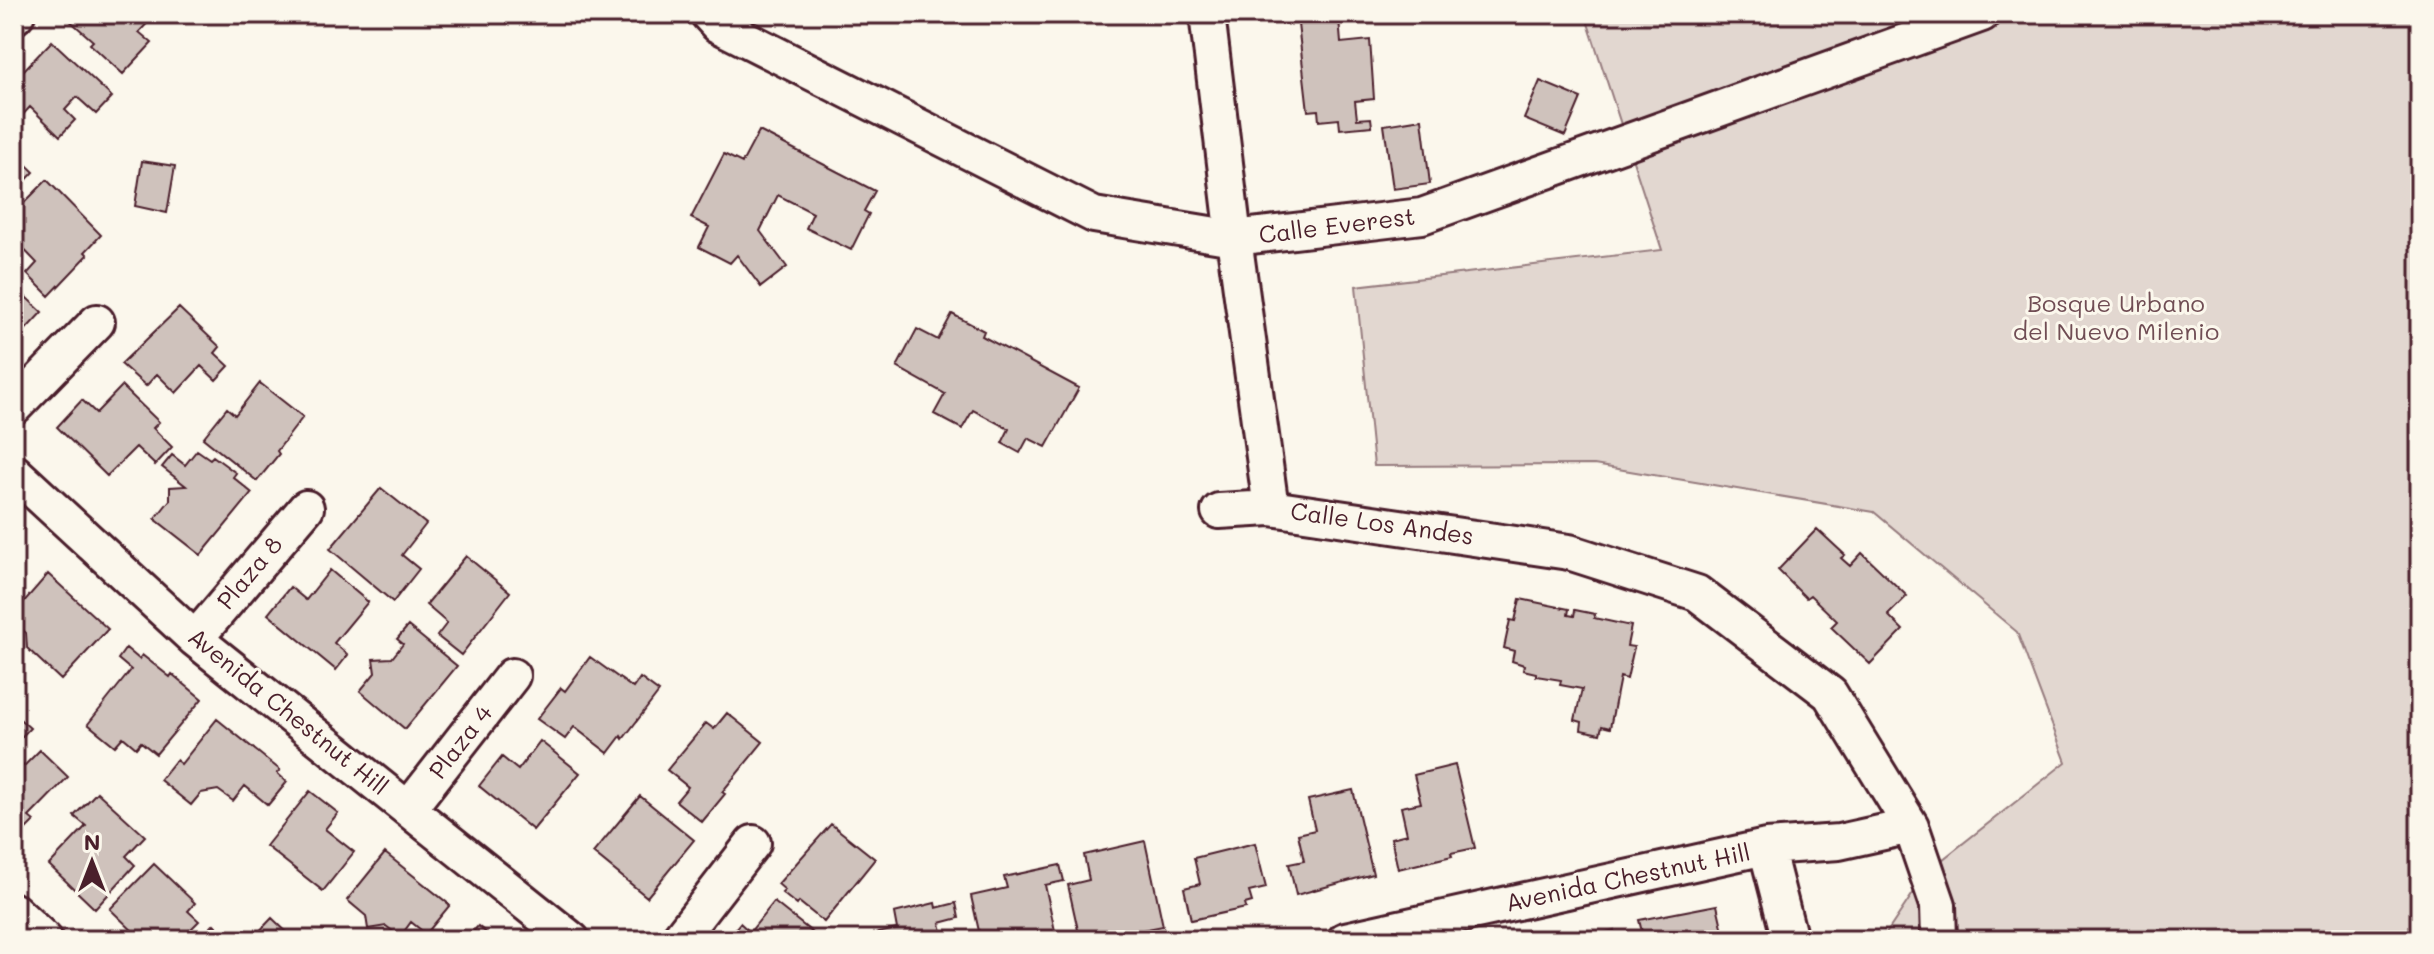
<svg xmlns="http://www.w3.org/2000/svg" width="2434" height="954" viewBox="0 0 2434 954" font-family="Mali,sans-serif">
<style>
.green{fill:#e2d7d0;stroke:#967b7e;stroke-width:2}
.building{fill:#cfc2bc;stroke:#4a1f2b;stroke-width:2}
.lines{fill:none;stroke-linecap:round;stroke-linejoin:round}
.minor-casing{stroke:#4a1f2b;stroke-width:40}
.minor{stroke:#fbf7ec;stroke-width:34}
.labels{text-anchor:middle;stroke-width:6;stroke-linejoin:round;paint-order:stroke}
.street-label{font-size:24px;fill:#4a1f2b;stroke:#fbf7ec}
.park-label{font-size:24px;fill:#704d54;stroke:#fbf7ec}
</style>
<rect width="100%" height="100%" fill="#fbf7ec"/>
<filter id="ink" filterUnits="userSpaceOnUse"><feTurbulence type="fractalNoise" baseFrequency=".0125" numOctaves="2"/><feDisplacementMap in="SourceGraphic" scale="16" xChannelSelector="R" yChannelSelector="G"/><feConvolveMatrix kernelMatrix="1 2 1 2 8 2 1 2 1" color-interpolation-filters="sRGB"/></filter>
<g filter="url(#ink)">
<path class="green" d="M1585 14H2420V940H1882L1928 871 2066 762 2017 632 1874 512 1594 465 1374 466 1356 286 1662 250Z"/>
<path class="building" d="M73 14H156L139 32 152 43 123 74 90 44 93 41 68 19Z
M1339 19 1341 43 1370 40 1374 99 1355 101 1357 119 1371 118 1372 126 1340 129 1339 119 1319 121 1318 110 1308 111 1298 24Z
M52 41 112 97 96 114 77 97 65 110 75 120 60 136 30 107 19 119 14 115V76L20 69 23 71Z
M1540 81 1581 98 1565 136 1524 119Z
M1422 119 1430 184 1393 189 1384 125Z
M759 131 875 191 864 211 869 214 851 250 806 228 813 213 778 195 760 231 787 267 761 287 737 255 730 263 699 247 709 227 691 218 724 154 742 163Z
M14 153 34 172 14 193Z
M142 161 175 166 167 213 135 206Z
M47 180 101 235 85 252 88 255 49 296 27 274 37 263 14 239V213Z
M14 286 42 312 16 340 14 338Z
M179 308 220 347 215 353 229 366 216 380 201 366 176 393 157 374 146 386 121 364Z
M952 314 984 331 982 336 1079 388 1046 447 1028 438 1020 453 1002 443 1009 429 973 410 962 429 934 414 945 394 897 367 917 329 938 340Z
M260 383 303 417 277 451 279 454 257 481 203 438 227 408 235 415Z
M122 386 159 422 153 428 172 447 155 465 136 447 107 476 57 427 82 400 96 413Z
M197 450 210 459 213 456 236 473 233 477 252 493 201 555 155 519 170 500V487L186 486 162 467 172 455 185 465Z
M381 488 426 524 402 555 419 569 393 602 330 549Z
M1817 529 1845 555 1841 558 1850 566 1862 553 1907 596 1888 615 1903 630 1870 664 1831 627 1837 621 1810 595 1806 598 1778 570Z
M466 556 510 592 461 655 437 636 447 623 426 605Z
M330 570 368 602 334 643 348 655 336 670 268 614 290 587 306 600Z
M48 574 108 629 61 680 27 648 26 633 14 622V613Z
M1520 599 1569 609 1568 615 1574 616 1575 610 1595 614 1594 618 1631 626 1627 646 1634 647 1627 679 1620 677 1610 728 1602 726 1600 734 1581 730 1582 722 1575 720 1582 689 1560 685 1561 680 1536 676V673L1523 670 1524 665 1512 661 1514 651 1504 648 1510 620 1515 621Z
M408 626 457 666 405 729 360 691 375 673 373 659 392 658 403 644 397 639Z
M126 648 139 659 142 655 170 677 172 674 202 699 156 754 141 742 136 748 123 737 115 746 88 724 131 670 118 659Z
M590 657 633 688 640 678 659 692 623 739 621 736 608 753 574 727 565 739 537 719 561 688 565 691Z
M727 713 763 742 722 792 725 794 702 822 676 801 688 787 667 770 706 723 714 729Z
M14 714 30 728 14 745Z
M217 719 280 770 277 773 287 782 268 805 245 786 233 801 218 790 201 793 191 805 160 780 176 760 181 764Z
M540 741 580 773 533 830 479 786 502 757 518 770Z
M40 750 68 777 29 817 34 821 19 836 14 832V756L24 766Z
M1455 765 1475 848 1451 853 1452 856 1398 869 1391 838 1407 834 1401 807 1421 803 1414 775Z
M1353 790 1373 874 1296 895 1289 864 1304 861 1298 834 1315 830 1308 800Z
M310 791 338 813 325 829 354 852 323 891 266 846Z
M97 792 145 836 126 856 135 865 95 909 49 865 86 826 74 816Z
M640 796 694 840 647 897 593 853Z
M831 824 875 859 824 922 799 902 797 905 782 893 785 890 778 884Z
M1145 841 1163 926 1122 934 1123 938 1115 940 1080 939 1068 885 1089 880 1084 855Z
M1255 843 1266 888 1249 892 1252 902 1245 904 1246 908 1191 920 1184 888 1200 884 1194 858Z
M385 853 450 905 426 934 411 922 400 937 386 926 368 929 366 916 347 900Z
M154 864 195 903 188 911 199 921 180 940H142L110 909Z
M1060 865 1064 881 1045 885 1057 940H1020L1019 937 981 940 971 896 1007 888 1004 877Z
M774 902 818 937 816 940H726L740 923 750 932Z
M935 903 936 908 956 903 959 918 940 923 944 940H879L877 933 897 929 894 913Z
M1717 905 1725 940H1644L1639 920Z
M272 918 295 940H251Z
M214 924 231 940H199Z
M478 926 495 940H466Z
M1614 930 1616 940H1574Z"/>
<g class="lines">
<g class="minor-casing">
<path id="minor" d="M708 14 718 25 1094 215 1234 238 1422 216 1982 14
M1207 14 1234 238 1271 508
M14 17 17 14
M14 407 97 322
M14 472 195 639 572 940
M1219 511 1271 508 1569 552 1697 593 1830 694 1911 826 1938 905 1939 940
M195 639 306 508
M409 808 512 676
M1766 847 1790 940
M14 911 45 940
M678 940 753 843
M1345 940 1766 847 1839 842 1911 826"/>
</g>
<use href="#minor" class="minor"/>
</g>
</g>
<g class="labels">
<g class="street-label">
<text transform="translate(1337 226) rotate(-7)" y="8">Calle Everest</text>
<text transform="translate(1382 524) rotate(8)" y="8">Calle Los Andes</text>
<text transform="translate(250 573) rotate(-50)" y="8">Plaza 8</text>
<text transform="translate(288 712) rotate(39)" y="8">Avenida Chestnut Hill</text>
<text transform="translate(461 742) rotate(-52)" y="8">Plaza 4</text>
<text transform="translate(1628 878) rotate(-12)" y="8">Avenida Chestnut Hill</text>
</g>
<g class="park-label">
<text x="2116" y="312">Bosque Urbano<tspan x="2116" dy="28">del Nuevo Milenio</tspan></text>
</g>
</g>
<rect width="2434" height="954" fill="none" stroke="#fbf7ec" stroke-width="48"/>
<rect x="24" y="24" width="2386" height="906" fill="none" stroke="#4a1f2b" stroke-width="3" filter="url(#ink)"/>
<g transform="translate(92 862)" stroke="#fbf7ec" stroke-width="6" paint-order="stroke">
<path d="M0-6L14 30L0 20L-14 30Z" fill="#4a1f2b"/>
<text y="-12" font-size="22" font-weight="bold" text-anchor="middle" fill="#4a1f2b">N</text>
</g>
</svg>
